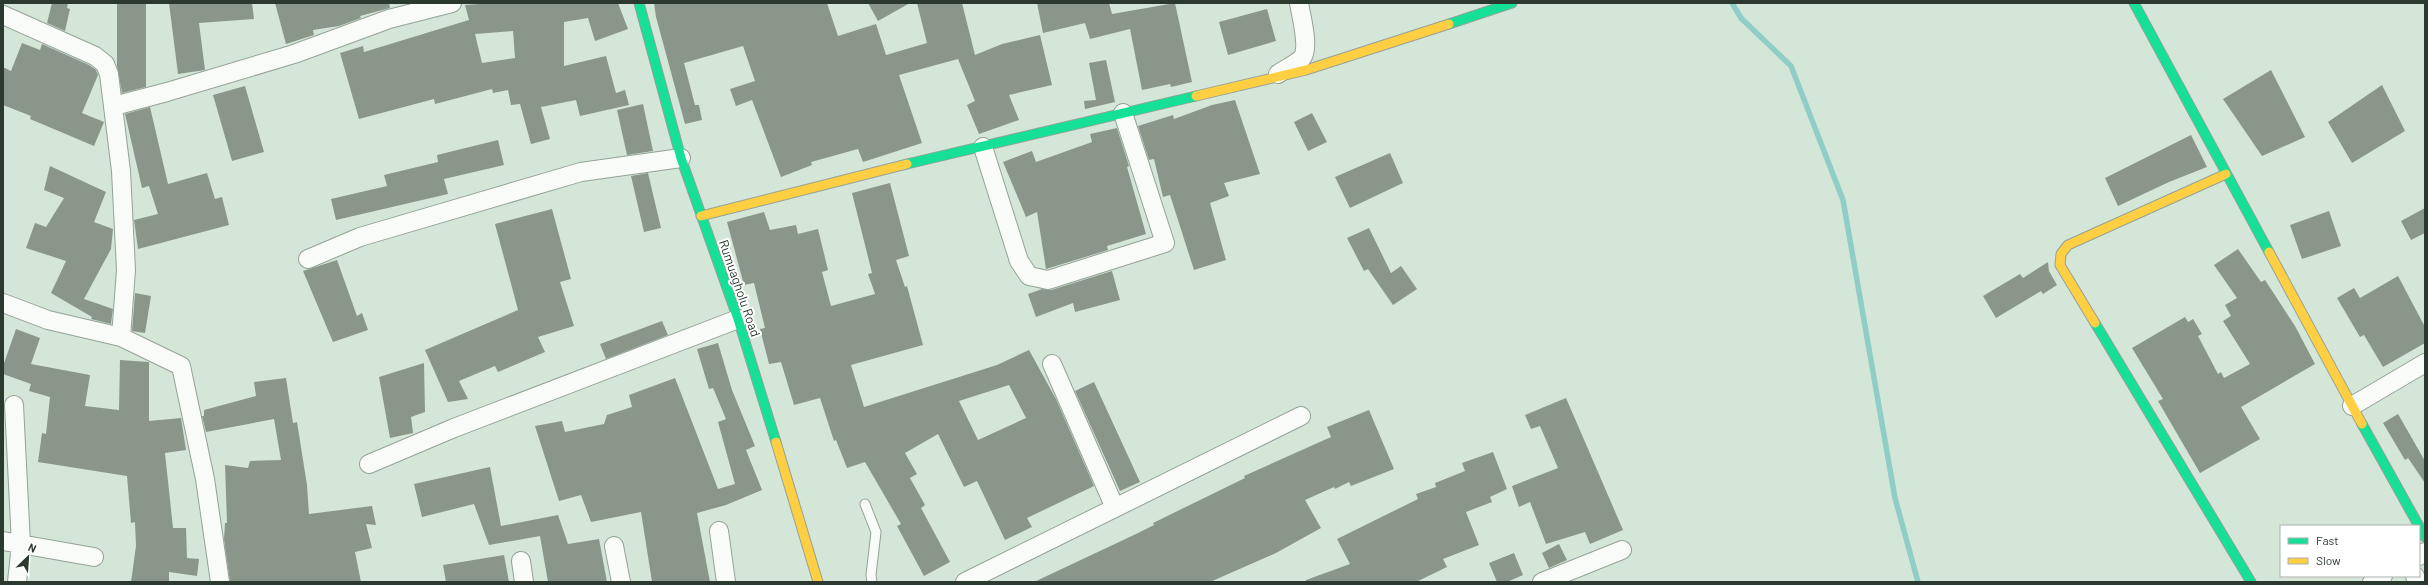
<svg xmlns="http://www.w3.org/2000/svg" width="2428" height="585" viewBox="0 0 2428 585" font-family="Barlow,sans-serif">
<style>
.lines{fill:none;stroke-linecap:round;stroke-linejoin:round}
.stream{stroke:#8fcec7;stroke-width:5.5}
.building{fill:#8b968a;fill-rule:evenodd}
.lane-casing{stroke:#94a297;stroke-width:11}
.street-casing{stroke:#94a297;stroke-width:20}
.fast-casing{stroke:#94a297;stroke-width:11}
.slow-casing{stroke:#94a297;stroke-width:11}
.lane{stroke:#f9fbf9;stroke-width:9}
.street{stroke:#f9fbf9;stroke-width:18}
.fast{stroke:#16e098;stroke-width:9}
.slow{stroke:#ffcf43;stroke-width:9}
.labels{text-anchor:middle;stroke-width:4;stroke-linejoin:round;paint-order:stroke}
.street-label{font-size:13px;fill:#2c392f;stroke:#fff}
</style>
<rect width="100%" height="100%" fill="#d4e6d8"/>
<g class="lines">
<path class="stream" d="M1732 3 1741 18 1791 66 1843 200 1895 498 1918 582"/>
</g>
<path class="building" d="M52 3H68L67 8 70 9 65 31 47 23Z
M117 3H146V87L122 93 117 66Z
M169 3H252L254 19 199 23 205 70 178 74Z
M275 3H389L390 8 360 16 361 18 339 26 313 30 314 35 286 44Z
M491 3H618L628 29 595 41 588 18 564 22V66L606 56 616 93 625 90 629 105 580 116 576 100 541 107 550 139 531 144 520 104 511 105 508 90 493 93 492 89 435 104 434 99 359 119 340 53 363 46 364 52 469 20 465 5ZM513 31 515 58 482 63 475 34Z
M654 3H827L838 36 876 24 886 55 927 43 917 3H962L975 55 1002 44 1040 35 1052 85 1009 95 1019 120 979 134 967 105 975 101 958 59 899 75 922 143 863 162 858 149 811 162 812 165 781 177 752 100 736 106 730 89 755 81 743 46 684 63 695 105H699L702 120 685 124 656 17Z
M868 3H910L878 21Z
M1037 3H1109L1112 14 1175 3 1192 82 1171 87 1170 84 1142 90 1130 29 1090 39 1085 23 1043 33Z
M1267 9 1276 41 1228 55 1219 22Z
M22 43 40 50 42 44 89 65 96 70 98 75 82 113 104 122 94 146 30 119 31 116 3 105V67L11 71Z
M1106 60 1115 102 1085 109 1084 101 1096 100 1089 63Z
M2271 70 2305 137 2262 156 2223 99Z
M2382 85 2405 131 2352 163 2328 122Z
M245 86 264 152 232 161 213 95Z
M1235 100 1260 174 1224 183 1229 196 1210 203 1226 260 1194 270 1170 195 1163 197 1154 159 1149 160 1138 126 1173 115 1174 119 1212 105Z
M643 104 653 151 627 155 617 110Z
M150 107 168 184 207 173 215 199 222 197 229 225 138 249 134 220 158 214 149 186 142 188 125 114Z
M1312 113 1327 142 1308 151 1294 122Z
M1117 128 1129 166 1127 167 1146 234 1107 246 1108 250 1046 269 1037 212 1026 217 1003 162 1032 151 1036 162 1092 142 1090 134Z
M2191 135 2207 167 2169 182 2118 206 2105 178Z
M498 140 504 165 444 179 448 194 336 220 331 199 387 186 384 175 438 162 437 155Z
M1390 153 1403 183 1350 208 1335 177Z
M50 166 106 192 94 222 113 229 111 249 84 299 113 309 111 324 91 319 92 317 51 293 66 261 26 248 35 223 46 227 64 198 44 190Z
M648 173 661 228 644 232 631 176Z
M890 183 909 256 896 260 905 287 907 286 923 345 851 365 864 407 997 365 1029 350 1056 399 1094 486 1027 518 1032 527 1005 540 977 481 964 487 938 434 905 453 917 474 910 478 925 505 921 508 950 562 924 576 897 526 901 524 865 462 847 468 836 440 834 441 820 398 794 405 781 362 769 364 760 329 765 328 754 283 744 285 727 222 764 212 770 230 796 225 798 234 818 229 828 270 822 272 831 306 875 294 868 274 872 273 852 193ZM1009 385 1026 418 978 440 959 401Z
M2425 208V233L2411 240 2401 221Z
M552 209 571 279 560 282 574 326 538 337 545 352 498 372 495 366 459 381 468 399 448 402 425 350 518 310 495 224Z
M2329 211 2341 246 2302 259 2290 225Z
M1369 228 1391 273 1401 266 1417 289 1393 305 1368 269 1364 271 1347 238Z
M2238 249 2261 282 2265 280 2295 326 2315 364 2241 407 2260 439 2200 473 2158 401 2163 399 2132 348 2185 317 2188 322 2193 319 2202 334 2198 336 2218 374 2221 372 2224 378 2250 364 2223 321 2231 316 2225 305 2237 298 2214 265Z
M337 260 357 316 362 313 368 330 333 342 303 271Z
M2048 262 2049 271 2057 285 2043 294 2041 291 1996 318 1983 296 2020 274 2023 278Z
M1112 271 1120 300 1075 312 1073 303 1036 317 1028 294 1042 289 1051 290Z
M2398 276 2425 327V343L2383 367 2364 335 2360 337 2337 298 2354 288 2360 298Z
M135 293 151 296 145 333 132 331Z
M662 321 668 335 606 359 600 344Z
M16 329 40 338 31 364 90 375 85 406 119 410 120 360 149 362V421L181 418 186 450 165 453 173 528H186L187 558 199 559 197 576 169 572V582H131L136 546 135 522 131 523 127 476 38 462 42 433 46 434 50 397 29 391 31 384 3 374V366Z
M718 343 732 390 755 446 746 450 762 490 726 505 697 513 710 582H652L641 512 591 522 581 495 559 501 535 426 562 421 565 432 604 424 607 415 632 407 629 395 675 378 718 489 735 484 718 422 726 419 713 388 709 389 697 349Z
M424 363 425 412 411 417 413 433 390 438 379 377Z
M286 378 293 423 297 422 307 485 309 514 372 506 376 525 366 524 372 548 355 552 361 582H230L224 539 225 523H227L225 465 248 468 250 461 281 460 274 419 206 432 202 416H204V410L256 396 254 382Z
M1094 382 1140 482 1120 491 1075 391Z
M1566 398 1623 530 1590 544 1585 532 1546 544 1530 502 1519 507 1512 486 1558 468 1540 426 1531 429 1525 415Z
M1369 410 1394 469 1351 486 1349 482 1335 489 1334 487 1305 500 1321 528 1276 553 1210 582H1034L1136 534 1154 525 1153 523 1245 478 1244 476 1331 437 1327 427Z
M2398 414 2425 461V483L2408 458 2405 460 2383 423Z
M1493 452 1507 489 1490 497 1492 502 1466 512 1479 545 1443 559 1447 567 1416 582H1306V580L1350 564 1337 539 1418 499 1416 494 1436 487 1435 483 1465 471 1462 463Z
M490 467 501 526 558 515 568 544 599 539 607 582H548L540 536 489 545 474 504 422 517 414 484Z
M1559 544 1567 560 1549 568 1542 553Z
M1514 553 1523 575 1507 582H1497L1489 563Z
M504 555 509 582H446L443 565Z"/>
<g class="lines">
<g class="lane-casing">
<path id="lane" d="M865 504 876 532 871 575 872 582"/>
</g>
<g class="street-casing">
<path id="street" d="M3 15 95 56 105 64 109 74 121 171 126 270 121 337
M1278 74C1285 69 1296 64 1302 58 1310 47 1301 16 1299 3
M114 106 167 92 294 54 389 19 452 3
M983 147 1019 261 1029 276 1048 280 1165 243 1123 113
M308 259 360 237 581 172 681 158
M3 303 48 320 121 337 181 366 205 479 220 582
M1052 364 1115 508
M14 405 21 544 17 582
M2352 406 2425 363
M369 464 454 428 738 319
M719 531 726 582
M3 541 94 557
M614 546 621 582
M2419 556 2425 552
M521 561 524 582
M2415 576 2417 582
M965 582 1301 416
M1542 582 1622 550
M2372 582 2383 576"/>
</g>
<g class="fast-casing">
<path id="fast" d="M639 3 681 158 738 319 776 442
M2134 3 2269 252
M1449 24 1512 3
M907 164 1196 96
M2095 323 2251 582
M2362 424 2425 537"/>
</g>
<g class="slow-casing">
<path id="slow" d="M1196 96 1306 70 1449 24
M701 216 907 164
M2269 252 2362 424
M2095 323 2060 265 2061 254 2068 245 2226 174
M776 442 818 582"/>
</g>
<use href="#lane" class="lane"/>
<use href="#street" class="street"/>
<use href="#fast" class="fast"/>
<use href="#slow" class="slow"/>
</g>
<g class="labels">
<g class="street-label">
<text transform="translate(740 288) rotate(71)" y="5">Rumuagholu Road</text>
</g>
</g>
<rect width="2428" height="585" fill="none" stroke="#2c392f" stroke-width="8"/>
<rect x="2280" y="525" width="140" height="52" fill="#ffffff" stroke="#abb0ac"/>
<rect x="2288" y="538" width="20" height="6" fill="#16e098" stroke="#abb0ac"/>
<text x="2316" y="545" font-size="12" fill="#2c392f">Fast</text>
<rect x="2288" y="558" width="20" height="6" fill="#ffcf43" stroke="#abb0ac"/>
<text x="2316" y="565" font-size="12" fill="#2c392f">Slow</text>
<g transform="translate(28 557) rotate(25)" stroke="#ffffff" stroke-width="3" paint-order="stroke">
<path d="M0-3L7 15L0 10L-7 15Z" fill="#2c392f"/>
<text y="-6" font-size="11" font-weight="bold" text-anchor="middle" fill="#2c392f">N</text>
</g>
</svg>
